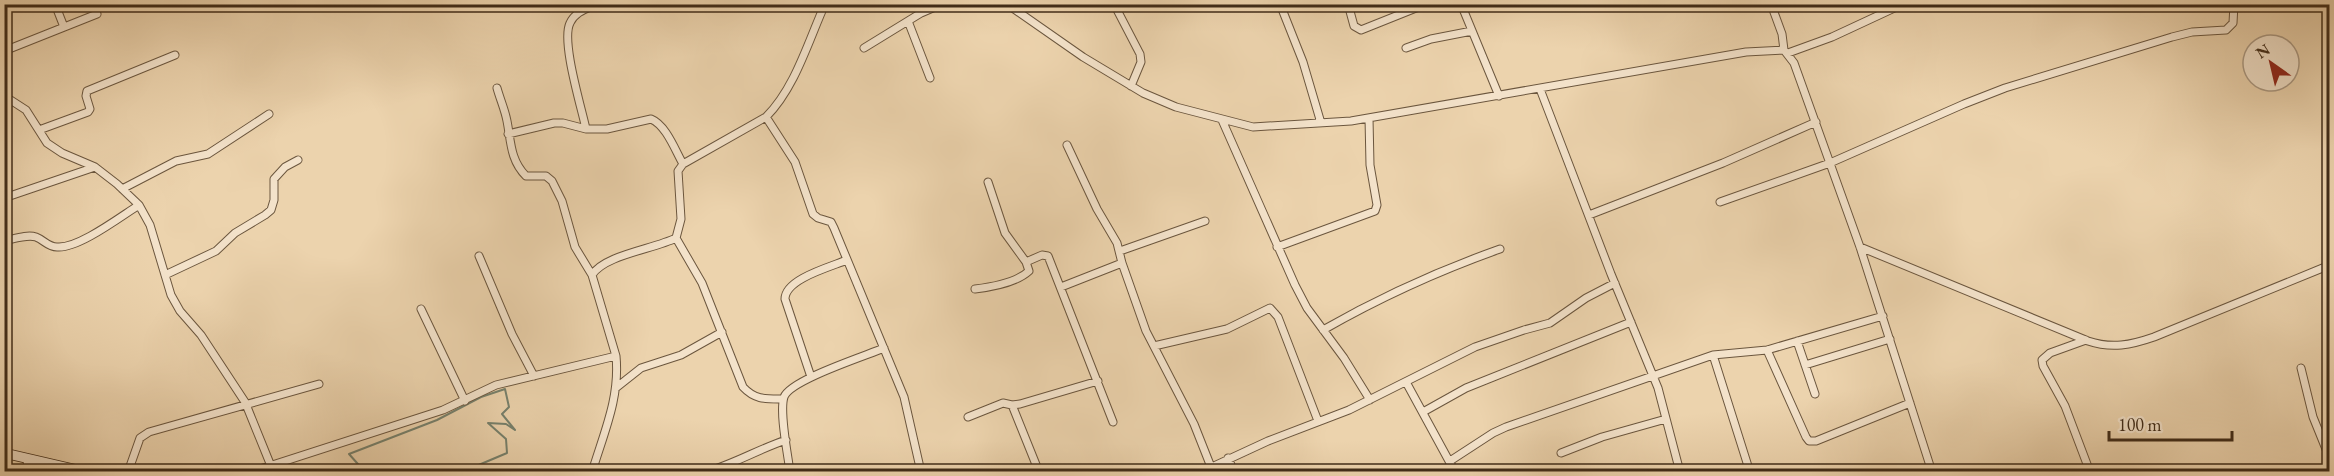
<svg xmlns="http://www.w3.org/2000/svg" width="2334" height="476" viewBox="0 0 2334 476" font-family="'EB Garamond',serif">
<style>
.lines{fill:none;stroke-linecap:round;stroke-linejoin:round}
.stream{stroke:#76816d;stroke-width:2}
.minor-casing{stroke:#6b563e;stroke-width:9}
.secondary-casing{stroke:#402c19;stroke-width:11}
.minor{stroke:#f3e2ca;stroke-width:7}
.secondary{stroke:#f3e2ca;stroke-width:9}
</style>
<rect width="100%" height="100%" fill="#ecd3ad"/>
<filter id="stains"><feTurbulence type="fractalNoise" baseFrequency=".00333" numOctaves="4"/><feColorMatrix values="0 0 0 0 .2 0 0 0 0 .09 0 0 0 0 .02 0 0 0 .5 -.17"/></filter>
<radialGradient id="worn" r=".72"><stop offset=".6" stop-color="#630" stop-opacity="0"/><stop offset="1" stop-color="#630" stop-opacity=".3"/></radialGradient>
<g class="lines">
<path class="stream" d="M365 472 349 454 437 420 481 397 505 389 509 407 502 414 515 430 506 424 488 423 506 439 507 453 462 472"/>
<g class="minor-casing">
<path id="minor" d="M55 4 64 27
M1007 4 1083 57 1143 93 1176 107 1253 127 1351 121 1746 52 1784 50 1794 63 1860 247 1932 472
M1114 4 1140 54 1141 62 1131 86
M1280 4 1303 62 1321 123
M1348 4 1354 26 1361 30 1426 4
M1461 4 1499 96
M1771 4 1782 34 1784 50
M908 21 930 78
M864 48 921 13 942 4
M1406 48 1431 39 1472 31
M4 51 97 14
M1788 53 1832 37 1903 4
M497 88C500 99 505 110 507 121 511 141 510 160 526 176H546L552 181 562 201 575 247 592 275
M1540 89 1611 274 1658 388 1680 472
M4 92 9 99 26 110 47 143 62 153 95 167 117 184 139 205 150 225 171 295 180 311 201 335 245 402 271 466
M766 117 795 162 813 214 818 218 831 222 834 228 904 397 921 472
M1222 120 1295 285 1307 308 1344 358 1370 400
M586 129C581 106 561 41 570 23 575 12 586 9 597 4
M39 130 88 112 90 109 86 96 87 91 175 55
M508 134 554 123H563L586 129H607L651 119C666 125 675 150 683 164
M1067 145 1097 209 1117 243 1122 263 1146 331 1194 424 1211 467
M988 182 1005 233 1026 262
M122 189 176 161 208 154 269 114
M4 198 95 167
M1720 202 1830 163 1964 104 2005 88 2172 37 2192 32 2226 30 2233 23 2234 4
M1589 215 1723 163 1816 122
M676 238 702 283 743 387C755 400 766 399 783 399
M4 241C14 239 27 234 36 237 44 240 48 247 57 247 78 249 120 217 139 205
M1277 247 1375 211 1377 205 1370 165 1369 118
M1860 247 2088 341C2112 349 2131 345 2154 337L2330 265
M1120 251 1205 221
M479 256 512 334 534 376
M165 275 216 251 235 233 265 215 271 210 274 200V179L285 167 298 160
M1061 287 1122 263
M975 289C992 287 1016 283 1029 271L1026 262 1042 255 1048 256 1113 422
M421 309 465 401
M1323 330C1379 298 1438 271 1500 249
M2086 340 2050 353 2042 360 2043 366 2065 406 2090 472
M1797 341 1815 394
M1154 346 1227 329 1270 308 1278 317 1318 421
M1767 350 1806 437 1809 441H1816L1910 403
M1713 355 1748 466
M1805 365 1890 339
M2301 368 2313 417 2330 459
M811 377 785 299C785 279 830 267 847 260
M1406 382 1455 472
M617 387 641 368 681 355 722 332
M1012 405 1039 472
M1423 412 1466 388 1631 322
M968 417 1003 403 1012 405 1020 404 1098 381
M1561 453 1602 437 1666 419
M27 458 28 472
M1228 458 1234 472
M1450 461 1493 433 1506 427 1713 355 1767 350 1883 316
M128 472 140 438 149 432 319 384
M251 472 443 410 496 385 616 356 592 275C604 255 654 249 676 238L681 219 678 171 683 164 766 117C795 88 808 42 825 4
M592 472C604 432 620 398 616 356
M706 472C734 464 759 449 786 440
M790 472C788 455 779 412 784 397 790 380 865 356 884 348
M1201 472 1268 441 1349 410 1475 347 1524 330 1550 323 1586 298 1615 283"/>
</g>
<g class="secondary-casing">
<path id="secondary" d="M4 453 86 472"/>
</g>
<use href="#minor" class="minor"/>
<use href="#secondary" class="secondary"/>
</g>
<rect width="2334" height="476" fill="none" stroke="#ecd3ad" stroke-width="24"/>
<rect x="6" y="6" width="2322" height="464" fill="none" stroke="#402c19" stroke-width="3"/>
<rect x="12" y="12" width="2310" height="452" fill="none" stroke="#402c19" stroke-width="1.5"/>
<g transform="translate(2271 63) rotate(326)"><circle r="28" fill="#f3e2ca" stroke="#ab9983" stroke-width="1.5"/>
<path d="M0-4.5L10 22L0 15L-10 22Z" fill="#8f2418"/>
<text y="-9" font-size="16" font-weight="bold" text-anchor="middle" fill="#402c19">N</text>
</g>
<path d="M2109 431v9h123v-9" fill="none" stroke="#402c19" stroke-width="3"/>
<text x="2118" y="431" font-size="18" fill="#402c19" stroke="#f3e2ca" stroke-width="4.5" paint-order="stroke">100 m</text>
<rect width="100%" height="100%" filter="url(#stains)"/>
<rect width="100%" height="100%" fill="url(#worn)"/>
</svg>
